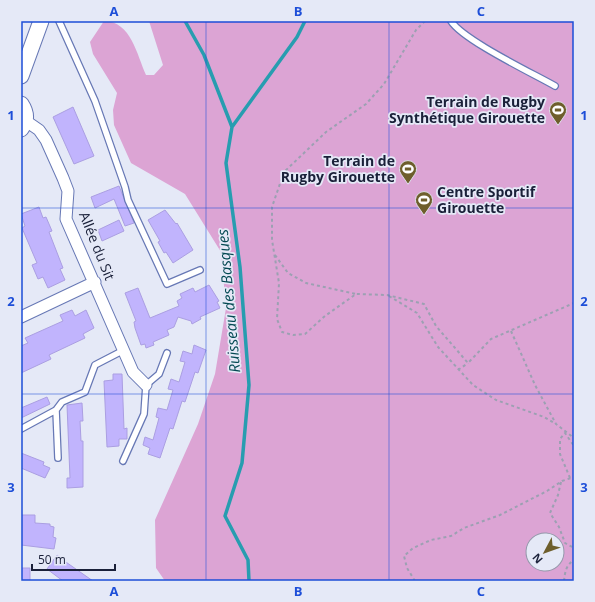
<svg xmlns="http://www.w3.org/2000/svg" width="595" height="602" viewBox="0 0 595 602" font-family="'Open Sans',sans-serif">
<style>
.green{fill:#dca4d4;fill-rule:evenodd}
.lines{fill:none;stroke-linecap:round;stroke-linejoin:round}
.stream{stroke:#279db0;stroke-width:3.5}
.building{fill:#c1b4fd;stroke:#ab9fe2}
.lane-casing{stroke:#6778b5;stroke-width:8}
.street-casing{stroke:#6778b5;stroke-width:13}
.secondary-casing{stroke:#6778b5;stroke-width:17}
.path{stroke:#9ca0b2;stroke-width:2;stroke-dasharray:3 3;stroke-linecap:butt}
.lane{stroke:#fff;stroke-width:5.5}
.street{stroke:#fff;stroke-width:11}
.secondary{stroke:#fff;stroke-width:15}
.grid{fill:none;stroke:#1d4ed8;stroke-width:1;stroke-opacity:0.55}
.labels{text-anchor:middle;stroke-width:3.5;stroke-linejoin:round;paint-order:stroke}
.poi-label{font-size:14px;font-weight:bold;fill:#1a2039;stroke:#e5e9f7;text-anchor:end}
.street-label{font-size:14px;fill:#1a2039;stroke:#e5e9f7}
.water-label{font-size:15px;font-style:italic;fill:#044953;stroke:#e5e9f7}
.neatline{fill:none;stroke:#1d4ed8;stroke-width:1.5}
.grid-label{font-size:13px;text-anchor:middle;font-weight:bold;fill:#1d4ed8}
</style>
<rect width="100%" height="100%" fill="#e5e9f7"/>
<path class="green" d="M104 21C131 21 137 55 146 75H154L163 65 149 21H574V581H165L156 568 155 520 198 424 215 374 226 308 221 252 185 194 131 163 114 125 113 110 117 93 93 54 90 42ZM533 540H557V564H533Z"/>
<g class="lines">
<path class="stream" d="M185 21 204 55 232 127 226 163 240 267 249 385 242 463 225 516 248 560 249 581
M232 127 297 37 305 21"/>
</g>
<path class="building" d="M73 107 94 156 74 164 53 117Z
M119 186 134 223 125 226 114 199 95 208 91 197Z
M39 207 43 218 46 217 52 231 49 232 63 268 60 269 65 280 48 288 43 277 38 279 32 265 37 263 22 228 25 226 21 214Z
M165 210 176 224 177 223 193 250 173 263 166 252 164 253 158 242 160 241 148 220Z
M119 220 124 231 102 241 98 230Z
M209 285 219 301 217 302 220 308 200 317 201 319 192 324 191 321 178 317 174 327 167 330 169 335 153 342 154 345 146 348 145 344 141 345 135 328 134 322 136 321 125 293 138 288 150 318 179 306 177 301 182 298 180 294 193 288 195 292Z
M72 310 75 316 86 310 94 328 83 334 85 338 49 355 51 359 21 373V346L28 343 25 338 63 321 60 315Z
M194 345 206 350 198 373 195 372 185 402 182 401 173 429 170 428 160 458 148 454 150 448 143 445 145 437 153 440 159 418 156 417 158 408 167 410 173 390 168 389 171 379 179 382 185 362 180 361 183 351 192 354Z
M113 374H122L124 429 127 428V439H119V446L107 447 104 381 113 380Z
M47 397 50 404 21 418V408Z
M82 403 83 421H80L81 441H83V487L67 488V478H70L67 405Z
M21 453 44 462 43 465 50 468 45 478 21 468Z
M21 515H35V523L50 524V526L54 527 53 537 56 538 54 549 21 545Z
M57 555 63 560 93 581H63L47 569Z
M21 568H30V581H21Z"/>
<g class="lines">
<g class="lane-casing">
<path id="lane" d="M59 21 95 101 125 187 128 200 167 284 200 270
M451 21C463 40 532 73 555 86
M56 410 58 458
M21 429 56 410 62 402 85 392 95 365 124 350
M123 461 144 414 146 385 159 374 167 353"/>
</g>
<g class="street-casing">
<path id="street" d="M26 121 39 130 46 140 63 178 68 191 66 219 133 372 146 385
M21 317 95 282"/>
</g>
<g class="secondary-casing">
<path id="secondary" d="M21 76 41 21
M21 104C27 113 27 121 21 129"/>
</g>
<path class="path" d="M425 21 416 30 384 84 366 104 326 132 284 172 272 207V240L279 283 277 319 282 332 293 335 305 334 325 316 356 294 387 295 424 304 436 326 468 363 491 339 574 303
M275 255 288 273 306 283 356 294
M389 296 417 313 438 347 473 385 496 400 544 417 556 424
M511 331 535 385 556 424 574 438
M458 370 468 363
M570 478 560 454V439L565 433 574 446
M561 482 558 495 550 513 559 527 565 543 574 548
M415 581 407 568 404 556 413 548 431 540 451 536 464 528 500 515 547 491 562 481 574 477
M564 581C565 572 566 565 574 560"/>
<use href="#lane" class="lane"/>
<use href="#street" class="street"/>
<use href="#secondary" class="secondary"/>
</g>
<path class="grid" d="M206 21V581M389 21V581M21 208H574M21 394H574"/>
<defs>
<g id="stadium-pin" transform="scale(0.9)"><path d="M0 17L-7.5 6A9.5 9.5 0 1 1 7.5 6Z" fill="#6e5e2c" stroke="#e5e9f7"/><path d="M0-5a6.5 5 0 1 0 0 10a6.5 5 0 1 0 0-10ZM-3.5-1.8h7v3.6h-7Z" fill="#fff"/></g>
</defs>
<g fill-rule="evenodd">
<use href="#stadium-pin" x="558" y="110"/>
<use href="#stadium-pin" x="408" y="169"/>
<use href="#stadium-pin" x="424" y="200"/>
</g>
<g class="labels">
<g class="poi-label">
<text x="545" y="107">Terrain de Rugby<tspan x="545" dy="16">Synthétique Girouette</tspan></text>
<text x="395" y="166">Terrain de<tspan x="395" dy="16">Rugby Girouette</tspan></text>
<text x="437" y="197" text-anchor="start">Centre Sportif<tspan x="437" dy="16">Girouette</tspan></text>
</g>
<g class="street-label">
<text transform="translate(97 246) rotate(68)" y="5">Allée du Sit</text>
</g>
<g class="water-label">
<text transform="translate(229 301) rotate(-95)" y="5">Ruisseau des Basques</text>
</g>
</g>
<rect width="595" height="602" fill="none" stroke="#e5e9f7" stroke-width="44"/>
<g transform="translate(545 552) rotate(229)"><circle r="19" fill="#e5e9f7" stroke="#9499ab"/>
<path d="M0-3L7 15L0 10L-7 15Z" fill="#6e5e2c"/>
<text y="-6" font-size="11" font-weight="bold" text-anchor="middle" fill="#1a2039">N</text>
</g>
<path d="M32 564v6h83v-6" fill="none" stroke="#1a2039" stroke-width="2"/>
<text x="38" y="564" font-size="12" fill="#1a2039" stroke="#e5e9f7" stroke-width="3" paint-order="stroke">50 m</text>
<rect x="22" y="22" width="551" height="558" class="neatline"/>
<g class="grid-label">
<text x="114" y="16">A</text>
<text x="298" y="16">B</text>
<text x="481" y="16">C</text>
<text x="11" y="120">1</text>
<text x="584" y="120">1</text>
<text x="11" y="306">2</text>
<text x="584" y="306">2</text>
<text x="11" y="492">3</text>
<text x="584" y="492">3</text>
<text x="114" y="596">A</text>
<text x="298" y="596">B</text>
<text x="481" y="596">C</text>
</g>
</svg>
